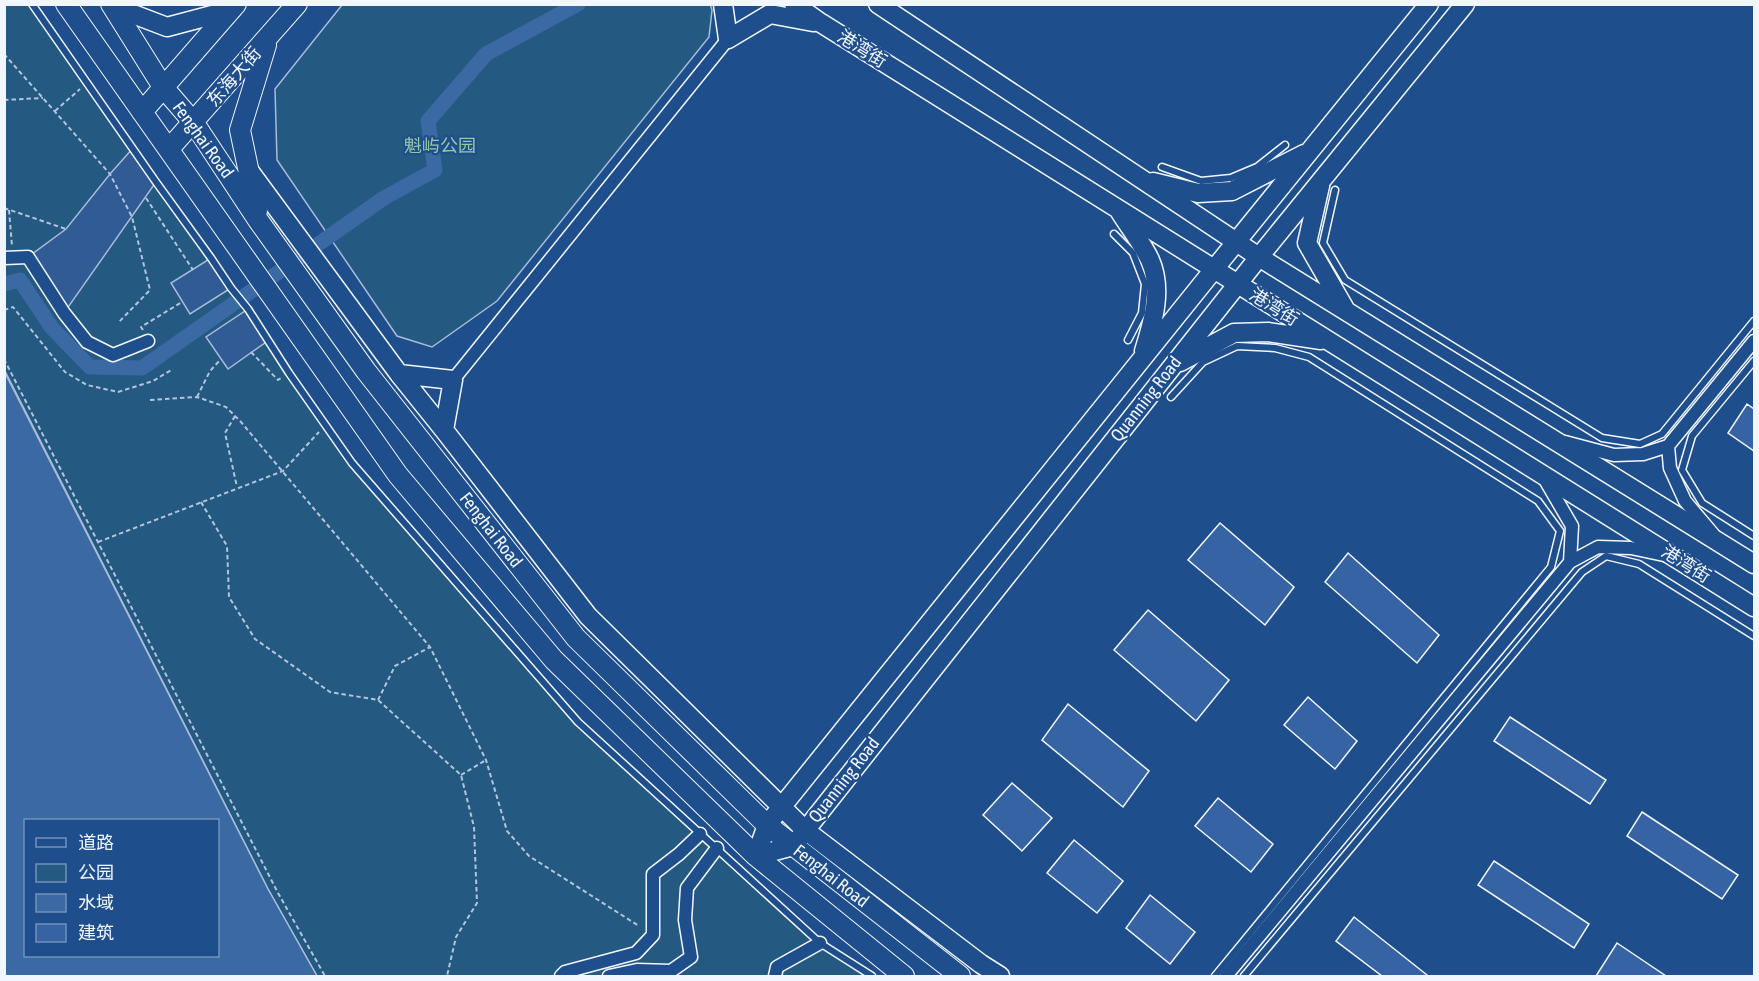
<svg xmlns="http://www.w3.org/2000/svg" width="1759" height="981" viewBox="0 0 1759 981" font-family="'Asap Condensed','Noto Sans SC',sans-serif">
<style>
.green{fill:#245a82;stroke:#a8bbd7;stroke-width:1.5}
.parking{fill:#305b95;stroke:#a8bbd7;stroke-width:1.5}
.water{fill:#3b69a3;stroke:#a8bbd7;stroke-width:1.5;fill-rule:evenodd}
.lines{fill:none;stroke-linecap:round;stroke-linejoin:round}
.canal{stroke:#3b69a3;stroke-width:15}
.building{fill:#3563a3;stroke:#f2f6ff;stroke-width:1.5}
.lane-casing{stroke:#f2f6ff;stroke-width:9}
.street-casing{stroke:#f2f6ff;stroke-width:15}
.secondary-casing{stroke:#f2f6ff;stroke-width:21}
.primary-casing{stroke:#f2f6ff;stroke-width:22}
.path{stroke:#b3c4dc;stroke-width:2;stroke-dasharray:4.5 3;stroke-linecap:butt}
.lane{stroke:#1f4e8c;stroke-width:6}
.street{stroke:#1f4e8c;stroke-width:12}
.secondary{stroke:#1f4e8c;stroke-width:18}
.primary{stroke:#1f4e8c;stroke-width:20}
.labels{text-anchor:middle;stroke-width:4.5;stroke-linejoin:round;paint-order:stroke}
.street-label{font-size:18px;fill:#f2f6ff;stroke:#1f4e8c}
.park-label{font-size:18px;fill:#97c8a6;stroke:#1f4e8c}
</style>
<rect width="100%" height="100%" fill="#1f4e8c"/>
<path class="green" d="M710 4 712 10 709 37 497 301 432 347 397 336 277 160 275 89 342 5Z
M5 5H32L352 463 578 722 820 943 872 976H317L268 889 5 371Z"/>
<path class="parking" d="M133 148 156 182 64 313 28 257 66 229 110 174Z
M211 258 231 288 190 314 171 283Z
M248 309 269 340 228 369 206 337Z"/>
<path class="water" d="M4 371 268 889 317 976H5ZM26 820H218V956H26Z"/>
<g class="lines">
<path class="canal" d="M4 284 20 280 52 328 90 367 142 368 384 198 435 170 428 121 486 54 578 4"/>
</g>
<path class="building" d="M1747 404 1754 409V451L1728 433Z
M1220 523 1294 587 1265 625 1188 560Z
M1348 553 1439 635 1417 663 1325 582Z
M1148 610 1229 680 1196 721 1114 650Z
M1308 697 1357 741 1335 769 1284 725Z
M1068 704 1149 771 1123 807 1042 740Z
M1510 717 1606 780 1590 804 1494 741Z
M1012 783 1052 818 1022 851 983 815Z
M1218 798 1273 844 1251 872 1195 826Z
M1642 812 1738 875 1722 899 1627 836Z
M1074 840 1123 881 1097 913 1047 873Z
M1494 861 1589 924 1574 948 1478 885Z
M1150 895 1195 932 1170 964 1126 928Z
M1354 917 1427 975 1426 976H1382L1336 941Z
M1617 943 1666 976H1596Z"/>
<g class="lines">
<g class="lane-casing">
<path id="lane" d="M32 4 156 182 211 258 231 288 248 309 289 373 352 463 578 722 820 943 872 976
M1162 167 1201 181 1231 178 1257 167 1285 145
M1335 190 1323 243 1345 280 1602 438 1640 444 1662 434 1754 321
M1114 234 1133 253 1145 284 1142 313 1128 340
M1754 361 1692 436 1682 470 1702 503 1754 536
M1171 397 1203 362 1237 346 1275 348 1309 357 1538 501 1560 531 1551 567 1215 976
M1244 976 1582 572 1606 556 1639 564 1754 636"/>
</g>
<g class="street-casing">
<path id="street" d="M4 258 28 257 64 313 87 342 113 355 148 341
M453 380 728 39
M1565 442 1614 455 1643 454 1668 446 1670 468 1685 501 1713 534
M1668 446 1754 341
M1544 478 1572 526 1570 562 1598 547 1631 548 1664 555
M561 976 565 972 636 953 653 935V874L679 854 700 834
M609 976 637 970 671 971 691 957 685 920 687 888 717 848
M775 976 777 967 820 943
M1226 976 1570 562"/>
</g>
<g class="secondary-casing">
<path id="secondary" d="M723 4 728 39 770 14 813 22
M794 4 821 23 1754 607
M878 4 1259 257 1754 564
M112 6 167 27 231 10
M248 169 399 374 444 430 588 616 805 830 981 964 1000 976
M1153 182 1198 193 1232 191 1304 154
M1320 186 1307 243 1345 309
M1120 212C1130 228 1142 243 1150 260 1163 289 1153 322 1144 351
M1180 362 1234 333 1268 332 1321 340
M399 374 453 380 444 430
M756 856 793 846 1259 257 1465 4
M756 856 767 825 1215 268 1429 4"/>
</g>
<g class="primary-casing">
<path id="primary" d="M66 4 398 475 554 660 756 856 904 976
M111 4 163 87 194 123 258 220 366 371 576 638 767 825 960 976
M142 112 236 4
M169 149 297 4
M257 211 240 130 266 45"/>
</g>
<path class="path" d="M4 54 110 174 132 217 150 290 118 323
M4 100 43 98
M55 111 80 89
M146 198 193 270
M4 208 66 229
M9 210 12 246
M4 310 13 307 65 372 87 385 118 392 153 381 173 369
M143 330 141 327 182 302
M251 352 278 380 281 378
M4 359 278 893 325 976
M197 397 210 371 221 359
M150 400 197 397 226 407 241 422 430 647 486 760 507 831 529 856 639 926
M235 416 225 433 237 487
M201 502 227 546 229 597 255 639 330 692 378 700 461 775 474 827 477 903 456 937 447 976
M98 542 283 471 319 432
M378 700 395 666 430 647
M461 775 486 760"/>
<use href="#lane" class="lane"/>
<use href="#street" class="street"/>
<use href="#secondary" class="secondary"/>
<use href="#primary" class="primary"/>
</g>
<g class="labels">
<g class="street-label">
<text transform="translate(862 49) rotate(32)" y="6">港湾街</text>
<text transform="translate(234 77) rotate(-49)" y="6">东海大街</text>
<text transform="translate(203 140) rotate(54)" y="6">Fenghai Road</text>
<text transform="translate(1274 307) rotate(32)" y="6">港湾街</text>
<text transform="translate(1146 399) rotate(-52)" y="6">Quanning Road</text>
<text transform="translate(491 530) rotate(52)" y="6">Fenghai Road</text>
<text transform="translate(1686 564) rotate(32)" y="6">港湾街</text>
<text transform="translate(844 780) rotate(-52)" y="6">Quanning Road</text>
<text transform="translate(831 876) rotate(38)" y="6">Fenghai Road</text>
</g>
<g class="park-label">
<text x="440" y="152">魁屿公园</text>
</g>
</g>
<rect width="1759" height="981" fill="none" stroke="#f2f6ff" stroke-width="12"/>
<rect x="24" y="819" width="195" height="138" fill="#1f4e8c" stroke="#7391ba" stroke-width="1.5"/>
<rect x="36" y="838" width="30" height="9" fill="#1f4e8c" stroke="#7391ba" stroke-width="1.5"/>
<text x="78" y="849" font-size="18" fill="#f2f6ff">道路</text>
<rect x="36" y="864" width="30" height="18" fill="#245a82" stroke="#7391ba" stroke-width="1.5"/>
<text x="78" y="879" font-size="18" fill="#f2f6ff">公园</text>
<rect x="36" y="894" width="30" height="18" fill="#3b69a3" stroke="#7391ba" stroke-width="1.5"/>
<text x="78" y="909" font-size="18" fill="#f2f6ff">水域</text>
<rect x="36" y="924" width="30" height="18" fill="#3563a3" stroke="#7391ba" stroke-width="1.5"/>
<text x="78" y="939" font-size="18" fill="#f2f6ff">建筑</text>
</svg>
